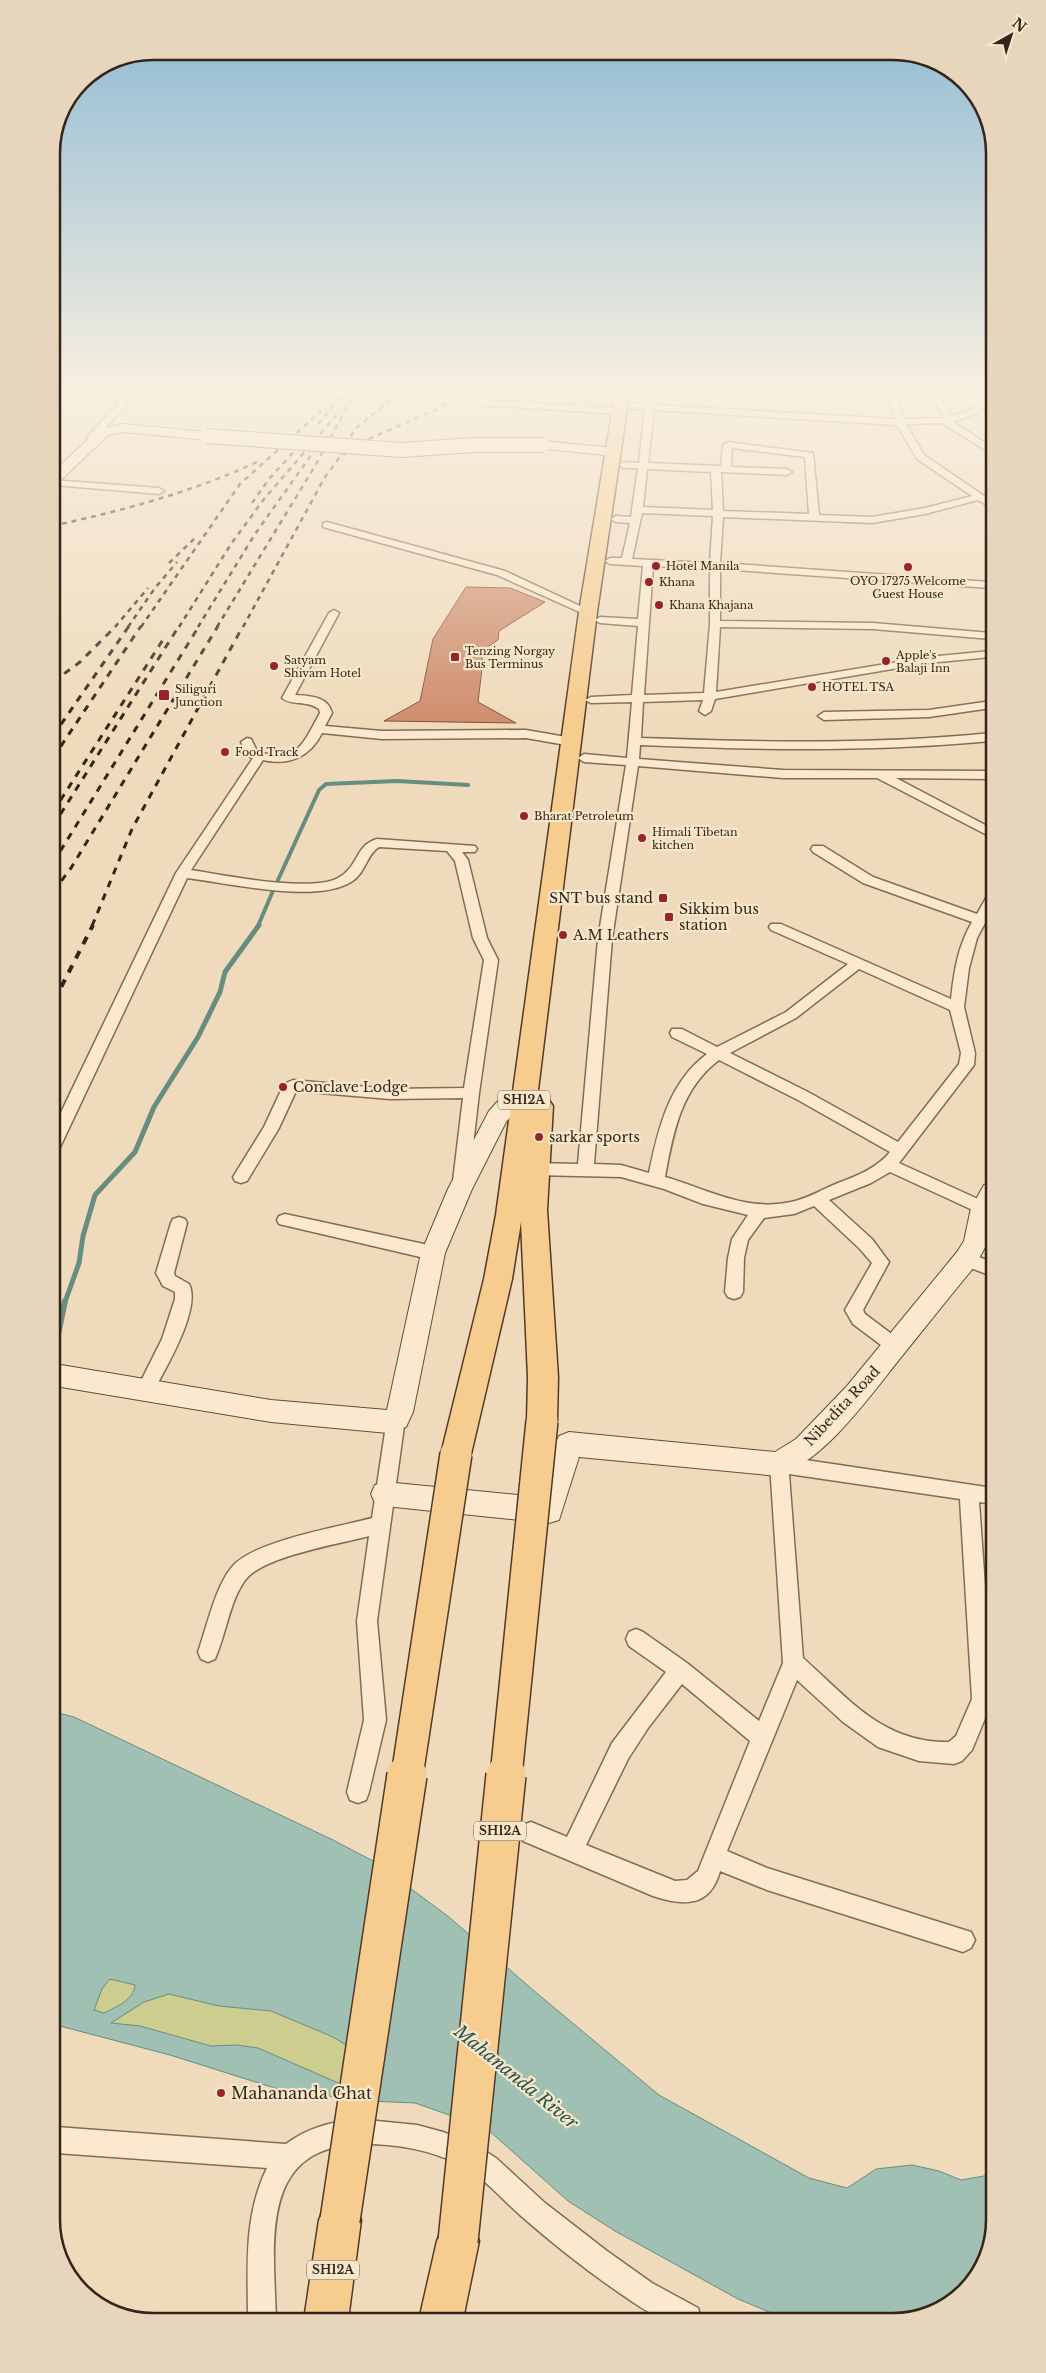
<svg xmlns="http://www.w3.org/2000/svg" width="1046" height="2373" viewBox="0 0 1046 2373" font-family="'Libre Baskerville',serif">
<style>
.green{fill:#cccd8f}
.water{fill:#9fc0b3;stroke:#678d80;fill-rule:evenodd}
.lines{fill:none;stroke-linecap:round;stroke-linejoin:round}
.stream-far2{stroke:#678d80;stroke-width:4}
.stream-far1{stroke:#678d80;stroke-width:5}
.stream{stroke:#678d80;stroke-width:6}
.building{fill:#cf8e6e;stroke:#875139}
.street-casing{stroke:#876a54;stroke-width:3}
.secondary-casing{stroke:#684b38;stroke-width:2}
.primary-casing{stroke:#533929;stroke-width:3}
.street{fill:#fae9ce;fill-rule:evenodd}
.secondary{fill:#fae9ce;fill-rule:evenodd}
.primary{fill:#f6cc8f;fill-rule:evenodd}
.rail-far2{stroke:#35241a;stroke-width:2.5;stroke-dasharray:5 5;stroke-linecap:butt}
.rail-far1{stroke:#35241a;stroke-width:3;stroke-dasharray:7 7;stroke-linecap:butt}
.rail{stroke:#35241a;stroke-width:4;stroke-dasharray:8 8;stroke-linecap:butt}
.secondary-bridge-casing{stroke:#684b38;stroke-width:16;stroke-linecap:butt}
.primary-bridge-far1-casing{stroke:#533929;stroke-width:34;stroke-linecap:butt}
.primary-bridge-casing{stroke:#533929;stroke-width:42;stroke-linecap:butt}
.secondary-bridge{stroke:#fae9ce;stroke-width:14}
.primary-bridge-far1{stroke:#f6cc8f;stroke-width:31}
.primary-bridge{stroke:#f6cc8f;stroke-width:39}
.poi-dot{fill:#98222e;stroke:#f6e6ca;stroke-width:2}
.labels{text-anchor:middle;stroke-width:4.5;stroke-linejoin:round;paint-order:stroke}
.far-poi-label{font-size:11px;fill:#35241a;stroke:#f6e6ca;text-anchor:start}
.shield{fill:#f6e6ca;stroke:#6f5e4f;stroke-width:1}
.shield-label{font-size:12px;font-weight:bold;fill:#35241a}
.poi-label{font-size:14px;fill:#35241a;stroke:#f6e6ca;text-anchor:start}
.street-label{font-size:14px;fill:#35241a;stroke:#f6e6ca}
.near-poi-label{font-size:16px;fill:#35241a;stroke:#f6e6ca;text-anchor:start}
.near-water-label{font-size:18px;font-style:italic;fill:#28554e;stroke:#f6e6ca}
.rim{fill:none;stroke:#35241a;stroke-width:2.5}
</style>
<rect width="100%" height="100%" fill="#efdbbb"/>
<path class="green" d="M110 1979 135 1985C134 2000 116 2007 104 2013L94 2010 102 1989Z
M169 1994 219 2006 271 2011 333 2037 351 2048 343 2085 258 2048 237 2045 211 2046 140 2026 110 2023 144 2002Z"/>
<path class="water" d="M55 1712 74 1717 333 1840 375 1862 449 1917 533 1990 659 2095 809 2178 847 2188 876 2169 912 2165 939 2171 961 2180 995 2174V2221L974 2282 926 2316 781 2317 738 2299 615 2231 568 2201 486 2128 415 2103 368 2101 284 2091 170 2055 56 2025V1835L59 1831 56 1823ZM110 1979 135 1985C134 2000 116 2007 104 2013L94 2010 102 1989ZM169 1994 219 2006 271 2011 333 2037 351 2048 343 2085 258 2048 237 2045 211 2046 140 2026 111 2023 144 2002Z"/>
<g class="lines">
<path class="stream-far2" d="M278 880 319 790 326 784 397 781 468 785
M258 926 275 886"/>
<path class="stream-far1" d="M65 1302 79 1263 83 1236 95 1195 135 1152 154 1107 198 1037 220 992 225 972 259 925"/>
<path class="stream" d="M54 1354 65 1301"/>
</g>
<path class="building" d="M466 587 510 588 545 602 499 631 498 640 480 652 483 661 478 702 516 723 384 721 420 701 433 639Z"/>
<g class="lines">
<g class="street-casing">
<path id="street" d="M80 389H95L126 399V405L97 437 101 440 99 442H93L86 438 119 403 118 401Z
M435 389H459L483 400 576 406 579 389H587L585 407 619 408 623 411 619 414 481 405 457 394Z
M648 389H656L655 405 895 419 886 389H894L904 419 945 418 935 404 929 389H937L943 404 953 416 967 411 990 397V404L973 415 953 422 990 446V453L942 423 906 424 924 455 990 500V507L978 500 925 514 872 523 723 517 720 563 990 582V588L720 569V621L873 623 991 633V639L873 629 720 627 716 692 928 657 991 651V657L928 663 715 699 711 711 705 715 699 711 703 700 643 702 641 738C758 742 874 745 991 733V741C874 752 758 750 640 745L639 759 783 770 991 771V779L896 778 991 828V837L877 778H783L638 766 612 939 594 1164 621 1165 649 1173C658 1129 669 1082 707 1054L672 1037 670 1033 672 1029H682L717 1047 786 1012 848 964 771 930 769 927 771 924H781L951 999C954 971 958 946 972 922L863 883 813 852 811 849 813 846H823L873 877 977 914 986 898 991 897V912L977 938 969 968 964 1007 975 1053 974 1065 899 1163 989 1204 991 1208 989 1212 983 1214 977 1212 890 1172 871 1183 829 1200 872 1239 889 1262 863 1310 865 1314 901 1341 904 1346 901 1351 895 1353 889 1351 853 1324 845 1310 872 1263 860 1249 814 1206 794 1214 764 1218 748 1240 744 1258 743 1292 740 1297 734 1299 728 1297 725 1292 728 1258 732 1239 748 1215 703 1204 664 1189 621 1177 534 1175 528 1173 526 1169 528 1165 534 1163 578 1164 598 939 626 765 584 762 578 758 584 754 627 758 632 702 591 703 585 700 591 697 632 695 638 626 600 623 595 620 600 617 638 619 643 566 610 564 605 561 610 558H622L630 523 616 522 611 519 616 516 631 517 638 468H624L619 465 624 462 639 463 645 409H632L628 406 632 403 646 404ZM654 410 897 425 917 459 972 496 925 508 872 517 819 515 813 453 728 442 723 445 721 466 648 463ZM732 448 805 457 809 514 723 511 721 472 787 475 792 472 787 469 731 467ZM647 469 711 472 713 510 643 507ZM642 513 713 516 710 563 632 559ZM653 566 710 569V624L704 693 644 695ZM859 969 950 1010 961 1053 959 1064 898 1142 808 1092 730 1053 796 1018ZM719 1060 798 1100 890 1152C877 1168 857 1176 838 1183 823 1189 807 1199 791 1202 746 1212 707 1189 665 1177 673 1133 681 1088 719 1060Z
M52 480 159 488 164 491 159 494 54 485Z
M327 522 505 571 593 612 588 615 584 614 497 575 323 527V523Z
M334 610 339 613 295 695C309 696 328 696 332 713L325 726 382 731 526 730 572 738 578 742 572 746 526 738 382 739 322 733C310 757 289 766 263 760L191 870C224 875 310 893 338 878 359 867 355 845 377 839L475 846 477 849 475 852H462L468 860 487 938 498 960 479 1093 469 1181 467 1185 461 1187 455 1185 453 1181 463 1098 390 1099 296 1091 279 1128 247 1181 241 1183 235 1181 233 1177 264 1127 284 1084 293 1080 390 1089 464 1088 484 960 473 938 455 861 447 851 379 847C366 855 366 873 351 882 315 904 229 883 187 878L62 1143 60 1147 54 1149V1127L176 873 253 758 248 756 241 742 247 738 251 739 257 751C298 766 304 741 320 713L319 709C307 700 291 706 282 698L329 613Z
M991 701V708L929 717 824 720 818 716 824 712 929 710Z
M285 1214 433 1246 439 1248 441 1253 439 1258 433 1260 279 1224 277 1220 279 1216Z
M179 1217 185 1219 187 1223 174 1273 175 1276 189 1284C202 1309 164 1371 152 1394L146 1397 140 1394 137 1389 162 1339 175 1299V1292L163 1286 156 1273 171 1223 173 1219Z
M966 1252 992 1262V1276L960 1264 958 1259 960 1254Z
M396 1411 403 1413 405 1419 377 1621 386 1720 369 1792 366 1800 358 1803 350 1800 347 1792 364 1720 357 1621 369 1536C339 1544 265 1556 246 1579 230 1599 226 1635 215 1659L208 1662 201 1659 198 1652C207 1627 215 1587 232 1567 253 1541 339 1527 372 1518L387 1419 389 1413Z
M779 1456 993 1488V1504L979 1502 993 1699 972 1750 962 1761 954 1764 919 1761 878 1747 843 1722 797 1680 727 1851 767 1868 971 1932 975 1940 971 1948 963 1952 767 1890 720 1871C710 1908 683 1906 653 1896L523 1841 520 1833 523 1825 531 1822 567 1837 612 1743 666 1672 629 1646 626 1639 629 1632 636 1629 643 1632 687 1663 759 1721 783 1663 770 1464 772 1458ZM789 1474 960 1499 972 1699 956 1736 949 1742C883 1743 849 1699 803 1658ZM682 1684 750 1741 698 1871 687 1880 675 1881 586 1845 628 1759 648 1728Z
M357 2119 417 2125 443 2132 477 2146 496 2158 545 2203 607 2251 652 2283 698 2308 701 2318C690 2318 671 2321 660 2317 646 2312 633 2302 621 2294 586 2270 552 2243 520 2215 503 2200 488 2182 469 2170 440 2152 404 2145 371 2144 257 2141 274 2240 276 2321H248C248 2268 243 2217 267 2168L56 2153V2127L286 2144C307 2128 331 2122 357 2119Z"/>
</g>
<g class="secondary-casing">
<path id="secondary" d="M124 424 206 432 213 436 206 440 124 432 108 435 57 484 52 485V473L99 429Z
M543 441 613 448 620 452 613 456 538 448 536 445 538 442Z
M523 1094 531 1096 534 1102 531 1108 513 1114 506 1122 472 1189 445 1253 413 1412 406 1427 388 1433 271 1422 55 1386V1364L271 1400 387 1410 421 1253 448 1189 489 1111 497 1102Z
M992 1182V1222L988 1242 975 1266C949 1297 924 1329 898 1361 868 1399 825 1459 779 1476L579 1457 559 1520 549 1523 385 1506 375 1503 371 1494 375 1485 385 1482 539 1497 555 1444 559 1436 569 1432 775 1452 796 1439 847 1386 957 1252 964 1241 971 1208 984 1185Z"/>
</g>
<g class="primary-casing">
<path id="primary" d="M616 389H630L597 612 537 1098 549 1100 553 1106 547 1210 558 1377 557 1421 553 1430 542 1434 531 1430 527 1421 528 1377 521 1222 512 1279 471 1454 467 1463 456 1467 445 1463 441 1454 484 1279 496 1215 579 612Z
M340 2199 355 2205 361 2220 348 2320H304L319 2220 325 2205Z
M458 2220 473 2226 479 2241 463 2319 419 2320 437 2241 443 2226Z"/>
</g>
<use href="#street" class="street"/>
<use href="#secondary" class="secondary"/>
<use href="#primary" class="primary"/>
<path class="rail-far2" d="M318 424 347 389
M341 454 355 429 404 389
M252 503 269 479 300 445
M52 526C124 510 194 492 261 460
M169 563 194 539
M115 627 148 588
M128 627 155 588 177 562
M141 627 240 484 321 411
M179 627 231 544 264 499 340 411
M198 627 255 534 324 437
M217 627 315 466 357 389
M243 627 325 477 339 458 357 444 440 408 461 389"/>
<path class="rail-far1" d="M53 682 80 662 116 626
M53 736 129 626
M53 758 141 626
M53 812 166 635
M53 826 179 626
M53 863 199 626
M53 892 71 868 218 626
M92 926 132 829 243 626"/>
<path class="rail" d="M54 1001 93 925"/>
<g class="secondary-bridge-casing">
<path id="secondary-bridge" d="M206 436 402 450 473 445H543"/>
</g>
<g class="primary-bridge-far1-casing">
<path id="primary-bridge-far1" d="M407 1776 456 1454
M506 1776 542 1421"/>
</g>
<g class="primary-bridge-casing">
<path id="primary-bridge" d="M340 2220 407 1775
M458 2241 506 1775"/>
</g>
<use href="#secondary-bridge" class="secondary-bridge"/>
<use href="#primary-bridge-far1" class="primary-bridge-far1"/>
<use href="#primary-bridge" class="primary-bridge"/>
</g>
<linearGradient id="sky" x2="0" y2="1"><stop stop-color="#8bb9d3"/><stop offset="0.54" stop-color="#f8efe0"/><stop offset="1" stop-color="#f8efe0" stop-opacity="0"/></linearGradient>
<rect width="1046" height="721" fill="url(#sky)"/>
<g class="poi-dot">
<circle cx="656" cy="566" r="5"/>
<circle cx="908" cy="567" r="5"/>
<circle cx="649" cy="582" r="5"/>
<circle cx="659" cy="605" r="5"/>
<rect x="450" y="652" width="10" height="10" rx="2.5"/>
<circle cx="886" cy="661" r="5"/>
<circle cx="274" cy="666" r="5"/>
<circle cx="812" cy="687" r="5"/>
<rect x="158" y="689" width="12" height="12" rx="2.5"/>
<circle cx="225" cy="752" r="5"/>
<circle cx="524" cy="816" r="5"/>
<circle cx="642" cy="838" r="5"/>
<rect x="658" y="893" width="10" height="10" rx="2.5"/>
<rect x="664" y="912" width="10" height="10" rx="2.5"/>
<circle cx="563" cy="935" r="5"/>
<circle cx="283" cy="1087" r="5"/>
<circle cx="539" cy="1137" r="5"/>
<circle cx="221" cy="2093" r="5"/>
</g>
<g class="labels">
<g class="far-poi-label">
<text x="666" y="570">Hotel Manila</text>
<text x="908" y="585" text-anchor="middle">OYO 17275 Welcome<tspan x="908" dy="13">Guest House</tspan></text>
<text x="659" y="586">Khana</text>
<text x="669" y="609">Khana Khajana</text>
<text x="465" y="655">Tenzing Norgay<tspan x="465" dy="13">Bus Terminus</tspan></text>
<text x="896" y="659">Apple's<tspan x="896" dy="13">Balaji Inn</tspan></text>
<text x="284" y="664">Satyam<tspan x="284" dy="13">Shivam Hotel</tspan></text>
<text x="822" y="691">HOTEL TSA</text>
<text x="175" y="693">Siliguri<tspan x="175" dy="13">Junction</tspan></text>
<text x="235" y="756">Food Track</text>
<text x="534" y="820">Bharat Petroleum</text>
<text x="652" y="836">Himali Tibetan<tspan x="652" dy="13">kitchen</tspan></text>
</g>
<g class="shield">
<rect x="498" y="1090.5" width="52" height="19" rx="4"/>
<rect x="474" y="1821.5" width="52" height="19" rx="4"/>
<rect x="307" y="2260.5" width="52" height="19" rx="4"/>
</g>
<g class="shield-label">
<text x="524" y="1104">SH12A</text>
<text x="500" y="1835">SH12A</text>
<text x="333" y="2274">SH12A</text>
</g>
<g class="poi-label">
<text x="653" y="903" text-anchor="end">SNT bus stand</text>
<text x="679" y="914">Sikkim bus<tspan x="679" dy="16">station</tspan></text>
<text x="573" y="940">A.M Leathers</text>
<text x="293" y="1092">Conclave Lodge</text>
<text x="549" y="1142">sarkar sports</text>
</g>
<g class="street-label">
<text transform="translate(842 1406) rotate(-47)" y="5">Nibedita Road</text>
</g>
<g class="near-poi-label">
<text x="231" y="2099">Mahananda Ghat</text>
</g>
<g class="near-water-label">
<text transform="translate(516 2077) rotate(39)" y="6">Mahananda River</text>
</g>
</g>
<path d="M0 0H1046V2373H0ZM153 60H893A93 93 0 0 1 986 153V2220A93 93 0 0 1 893 2313H153A93 93 0 0 1 60 2220V153A93 93 0 0 1 153 60Z" fill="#e7d6bc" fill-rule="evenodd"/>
<path class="rim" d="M153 60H893A93 93 0 0 1 986 153V2220A93 93 0 0 1 893 2313H153A93 93 0 0 1 60 2220V153A93 93 0 0 1 153 60Z"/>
<g transform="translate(1011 35) rotate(39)" stroke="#f6e6ca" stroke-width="4" paint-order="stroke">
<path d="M0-4L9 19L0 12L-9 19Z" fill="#35241a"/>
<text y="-8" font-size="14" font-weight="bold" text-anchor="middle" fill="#35241a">N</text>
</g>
</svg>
